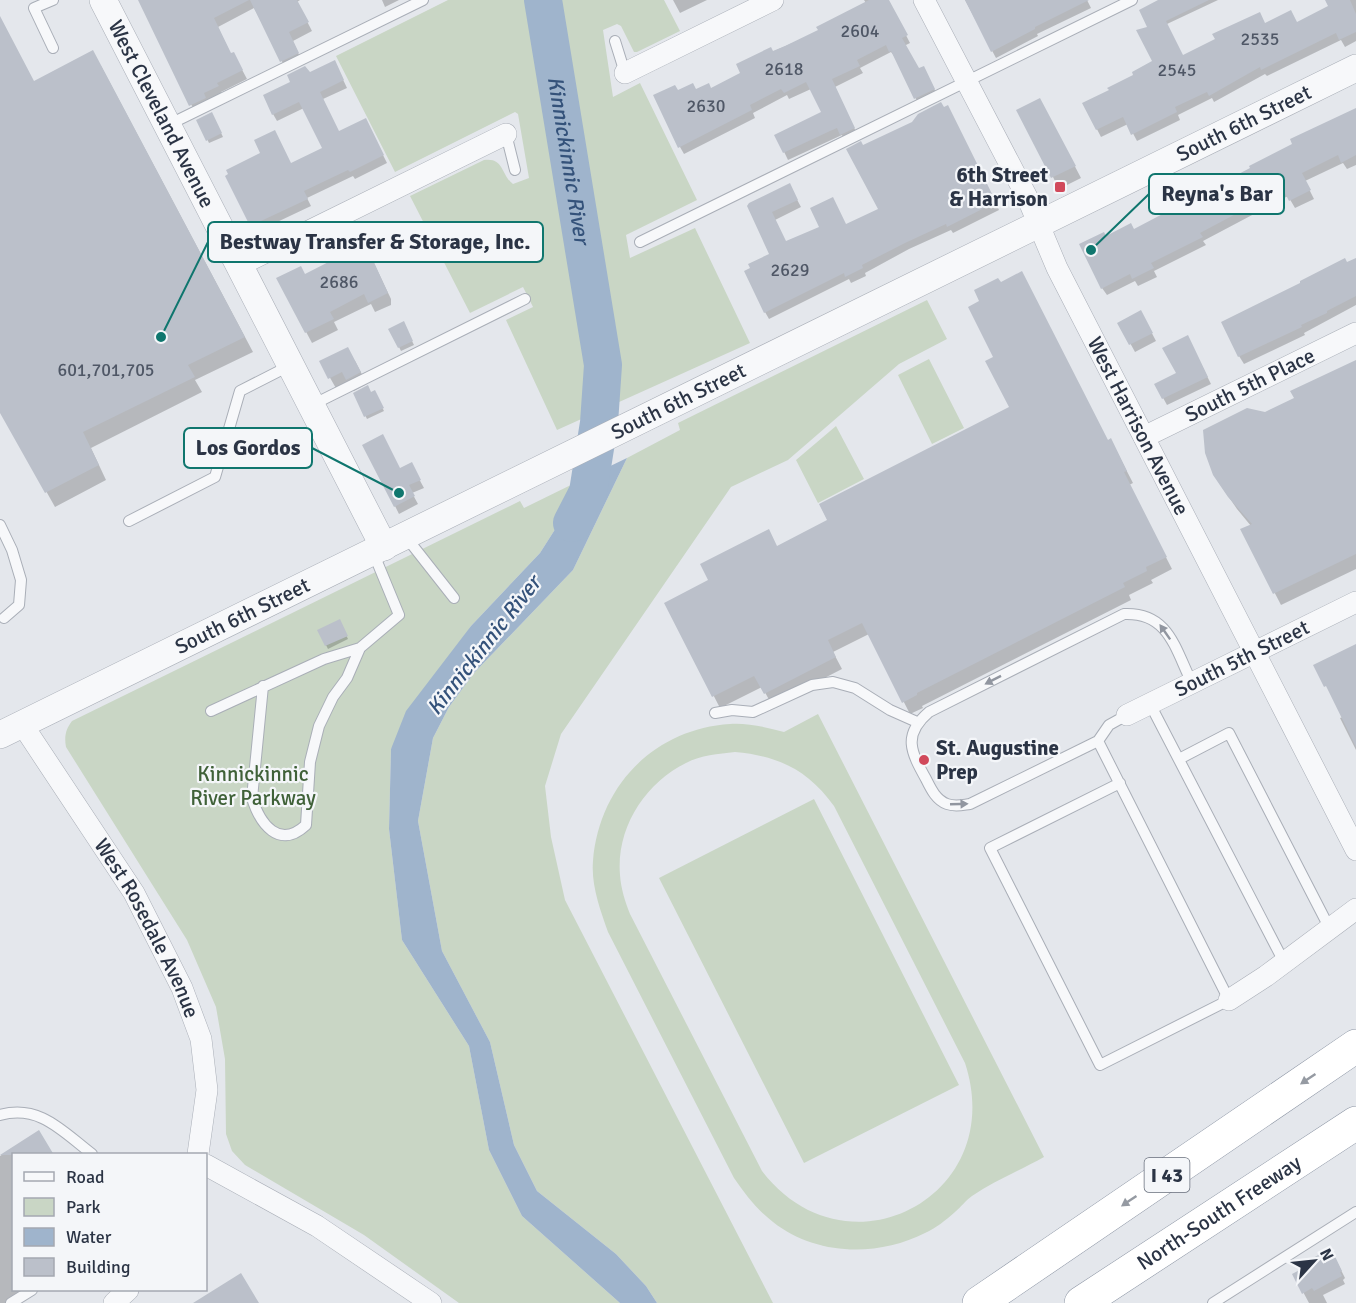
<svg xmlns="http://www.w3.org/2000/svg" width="1356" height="1303" viewBox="0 0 1356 1303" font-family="Signika,sans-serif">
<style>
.green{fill:#c9d6c5;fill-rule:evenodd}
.water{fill:#9fb4cc}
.shadow{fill:#0003}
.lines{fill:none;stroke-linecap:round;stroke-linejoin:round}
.river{stroke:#9fb4cc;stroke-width:38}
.building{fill:#bbc0ca}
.service-casing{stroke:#a9aeb7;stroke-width:12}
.minor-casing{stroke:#a9aeb7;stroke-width:22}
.tertiary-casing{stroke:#a9aeb7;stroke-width:28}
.motorway-casing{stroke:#8b94a3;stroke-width:34}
.service{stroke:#f7f8fa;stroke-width:10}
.minor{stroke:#f7f8fa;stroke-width:21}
.tertiary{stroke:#f7f8fa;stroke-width:27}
.motorway{stroke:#fff;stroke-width:33}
.oneway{fill:#9196a0}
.oneway2{fill:#959aa2}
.poi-dot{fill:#d1495b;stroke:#f4f6f9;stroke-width:2}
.labels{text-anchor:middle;stroke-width:4.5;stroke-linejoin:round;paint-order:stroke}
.number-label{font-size:18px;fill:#4f5766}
.shield{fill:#f4f6f9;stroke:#676e7b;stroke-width:1.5}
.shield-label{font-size:20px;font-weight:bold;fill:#2b3445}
.street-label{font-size:21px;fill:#2b3445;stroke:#f4f6f9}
.poi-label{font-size:21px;font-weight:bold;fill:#2b3445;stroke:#f4f6f9;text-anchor:end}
.park-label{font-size:21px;fill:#3f6138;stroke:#f4f6f9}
.water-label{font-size:22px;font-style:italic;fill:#34527a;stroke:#f4f6f9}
.leader{fill:none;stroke:#0f766e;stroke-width:2}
.callout-dot{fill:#0f766e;stroke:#f4f6f9;stroke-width:2}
.callout{fill:#f4f6f9;stroke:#0f766e;stroke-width:2}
.callout-label{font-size:22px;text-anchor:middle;font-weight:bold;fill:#2b3445}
</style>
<rect width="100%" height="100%" fill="#e4e7ec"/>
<path class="green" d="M448 0H664L680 31 637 52H634L621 26 617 24 603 30 613 97 640 83 697 200 626 235 630 258 695 228 750 343 557 430 506 320 533 307 523 287 470 313 410 196 484 160C504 157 501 175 513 184L529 178 518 114 515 112 395 172 336 56Z
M927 300 947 339 899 364 788 460 731 487 561 734 545 786 551 837 565 900 773 1303H657L646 1286 616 1254 537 1191 514 1145 490 1042 442 951 418 821 433 738 449 707 474 673 573 570 627 458 680 430 678 423Z
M929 359 964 428 932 444 898 375Z
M836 426 864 479 818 503 796 460Z
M577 482 568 509 540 553 471 626 391 749 389 829 402 940 469 1046 489 1150 522 1216 620 1303H459L364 1235 245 1165 232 1151 226 1134 225 1059 216 1007 187 940 66 747C64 736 66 729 72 721L520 501 524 508Z
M818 714 1044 1157C1021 1170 994 1181 972 1196 966 1200 961 1207 955 1212 946 1220 936 1228 925 1233 878 1257 816 1256 773 1222 757 1210 745 1194 734 1178L608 932C600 909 591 885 593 861 599 786 654 729 730 724 748 723 766 727 784 732ZM735 752C779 756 808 770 834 806L965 1063C1009 1197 846 1281 762 1171L630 914C625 901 621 889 620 875 616 828 645 783 686 763 701 755 718 754 735 752Z
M814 799 959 1085 804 1163 659 878Z"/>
<path class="water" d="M627 458 573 570 474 673 449 707 433 738 418 821 442 951 490 1042 514 1145 537 1191 616 1254 646 1286 657 1303H620L522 1216 489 1150 469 1046 402 940 389 829 391 749 406 711 471 626 540 553 568 509 577 482Z"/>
<path class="shadow" d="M145 0H300L297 2 312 31 293 41 302 62 286 69 254 8 218 27 231 55 238 62 247 79 221 92 222 95 196 114 140 2Z
M382 0H399L385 7Z
M673 0H707L680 13Z
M864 0H888L910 43 904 46 918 70 927 75 938 96 919 105 896 58 891 52 860 68 863 73 835 87 858 136 845 142 842 135 788 160 776 135 823 113 811 89 789 99 787 95 753 113 755 118 684 154 680 147 678 92 711 90 742 74 772 52 820 31 866 3Z
M965 0H1087L1091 8 1037 34 1038 36 996 58Z
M1163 0H1218L1167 24 1155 39Z
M1327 0H1356V41L1345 47 1341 40 1267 76 1265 74 1214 102 1212 98 1178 115 1180 120 1137 141 1128 124 1101 137 1084 104 1183 57 1265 25 1297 23 1330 7Z
M0 18 34 83 101 66 253 352 195 380 202 392 91 448 106 480 55 507 0 409Z
M338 69 347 88 323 99 338 133 369 127 387 163 355 179 353 176 307 198 311 206 256 232 227 176 291 165 324 149 304 108 277 121 273 114 310 74Z
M943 109 951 114 999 210 953 233 951 230 909 249 865 273 866 276 851 283 849 279 769 319 765 312 771 255 749 206 793 192 801 207 775 220 786 243 846 226 880 210 863 147Z
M1356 109V165L1347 169 1343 163 1305 181 1314 199 1295 208 1288 196 1203 241 1206 245 1154 271 1157 277 1138 286 1135 281 1107 295 1102 288 1106 238 1133 231 1252 169Z
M1046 111 1081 178 1059 189 1053 177Z
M212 114 223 137 209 143 198 120Z
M372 259 391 299V305L375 312 371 304 334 322 338 330 312 343 278 279 305 276Z
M1356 260V305L1304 333 1305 335 1244 364 1239 356 1347 264Z
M1145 320 1156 341 1135 352 1119 323Z
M403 323 414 345 401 351 390 329Z
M1191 344 1211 384 1167 405 1156 385 1178 374Z
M355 361 367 384 354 391 350 383 337 390 321 362Z
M1356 361V569L1281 605 1242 530 1251 526 1237 509 1222 487 1296 399Z
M374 392 384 411 367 419 355 394Z
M1108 442 1117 452 1133 483 1129 485 1172 569 1151 580 1153 583 1129 595 1131 600 922 706 923 708 910 714 869 634 833 652 842 669 772 705 762 687 720 708 666 603 777 547Z
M411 464 424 488 412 493 418 504 399 514 395 506 400 470Z
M339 621 348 639 328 649 319 631Z
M1356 646V750L1340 718 1343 717Z
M38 1132 14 1154V1290H35L14 1303H0V1156Z
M1335 1258 1345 1278 1343 1280 1345 1284 1323 1295 1327 1303H1309L1294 1275Z"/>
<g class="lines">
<path class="river" id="s1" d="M543 0 603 365 599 423 588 492 572 523"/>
</g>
<path class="building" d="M138 0H249L214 18 231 53 234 52 243 70 217 83 219 86 204 93 206 98 189 106Z
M250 0H297L309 22 289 32 299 53 280 62Z
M869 0H889L908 35 902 38 919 68 924 66 935 89 914 99 891 51 889 52 886 45 857 60 860 66 832 79 855 128 840 135 837 128 830 131 783 153 774 135 821 112 806 82 784 93 781 89 750 105 752 110 678 148 653 95 675 85 678 90 693 83 696 89 709 83 711 88 740 73 736 64 771 47 773 51 785 46 818 30 816 27Z
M965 0H1089L1035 27V29L991 52Z
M1158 0H1209L1166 21 1183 55 1215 39 1212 34 1260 12 1265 23 1291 10 1297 22 1328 6 1325 0H1350L1356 14V32L1339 40 1336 33 1261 70 1260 67 1209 96 1207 92 1175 107 1177 112 1131 135 1123 117 1096 130 1082 103 1109 90 1107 88 1133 75 1132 72 1152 61 1136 30 1147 27 1139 10Z
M0 16 34 81 93 50 245 337 188 365 195 377 83 432 99 465 45 493 0 413Z
M335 60 344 80 320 92 339 131 366 118 384 155 350 172 348 170 304 191 308 199 250 226 225 176 228 174 226 170 260 153 254 140 275 130 291 163 322 148 299 102 272 115 263 95 290 82 287 75 305 66 310 72Z
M1040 98 1076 166 1051 178 1016 110Z
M941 102 944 107 948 105 996 202 947 227 946 224 905 243 862 265 863 268 845 277 844 273 764 313 744 271 750 268 748 264 769 254 747 206 749 203 790 183 798 200 772 212 786 241 819 227 810 208 833 197 846 224 878 209 846 149 861 141 863 145 912 122 918 114Z
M1356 108V155L1341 163 1338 155 1302 173 1311 190 1289 201 1283 189 1200 233 1203 237 1151 263 1154 268 1132 279 1130 274 1101 289 1079 244 1104 232 1106 236 1131 223 1134 229 1250 168 1249 166 1292 144 1290 139Z
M212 112 222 133 206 141 196 120Z
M367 247 388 293 368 303 364 294 330 312 334 319 305 333 276 278 301 266 305 274 352 250 354 253Z
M1345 258 1347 262 1356 258V296L1327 311V313L1301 325 1302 327 1238 357 1221 322 1300 283V281Z
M1022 271 1108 440 1111 438 1127 471 1124 472 1167 557 1146 567 1147 571 1123 583 1125 587 917 693V695L902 703 862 623 828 640 836 657 764 694 754 676 712 697 664 603 708 580 700 564 769 529 777 546 827 520 819 504 1009 407 985 361 993 357 968 307 979 301 974 290 998 278 1001 282Z
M1141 310 1153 333 1129 345 1117 323Z
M404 321 413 341 398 348 388 329Z
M1188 335 1208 377 1162 399 1154 384 1176 373 1162 348Z
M348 347 361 372 346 380 342 372 328 379 319 361Z
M1356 360V554L1273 594 1240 529 1252 524 1228 497 1213 475 1205 453 1203 430 1247 408 1265 412 1294 398 1290 391Z
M368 385 371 392 375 390 384 408 364 417 353 393Z
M383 434 400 468 412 462 421 480 409 485 415 496 394 507 362 445Z
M340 619 348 636 325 646 317 630Z
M1356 644V747L1326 686 1324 687 1313 665Z
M39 1130 54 1155H0Z
M1331 1248 1342 1271 1340 1272 1342 1276 1314 1291 1312 1288 1302 1294 1292 1274 1315 1262 1313 1258Z
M241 1273 259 1303H193Z"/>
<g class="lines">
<g class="service-casing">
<path id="service" d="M53 0 34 8 53 48
M615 41 625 73
M168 125 423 0
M506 134 515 170
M640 242 1132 0
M312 405 525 299
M129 521 215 477 240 391 291 365
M0 525 12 550 21 580 19 605 4 618
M406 537 454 598
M263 686 252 798C260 824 279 850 306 825L310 762 319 726 333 697 347 678 360 648
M1150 704 1284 962
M211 711 324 659 360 648 399 615 373 552
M715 713 732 710 753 712 812 685 833 682 855 688 890 710 917 722
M1127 715 1109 725 1098 741 970 804C962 805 955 807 947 804 936 800 931 789 926 779 911 752 902 735 929 712L1124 614C1169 612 1175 649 1192 683
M1098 741C1142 827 1185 914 1229 1000L1100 1065 990 848 1120 783
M1179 759 1229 733 1330 929
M0 1115C40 1104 63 1132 92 1154
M11 1303 32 1290
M1213 1303 1356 1212"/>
</g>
<g class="minor-casing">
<g id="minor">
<path id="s2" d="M924 0 1028 199 1057 268 1356 850"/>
<path d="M625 73 773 0"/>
<path d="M240 265 506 134"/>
<path id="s3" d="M1144 437 1356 333"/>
<path id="s4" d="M1127 715 1356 602"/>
<path id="s5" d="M22 724 134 893 182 988 201 1039 207 1090 198 1154"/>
<path d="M1229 1000 1266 976 1356 909"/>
<path d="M206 1165 317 1226 431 1303"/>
<path d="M114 1303 128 1290"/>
</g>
</g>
<g class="tertiary-casing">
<g id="tertiary">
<path id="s6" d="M103 0 384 547"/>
<path id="s7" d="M0 735 1356 68"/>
</g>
</g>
<g class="motorway-casing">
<g id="motorway">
<path d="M979 1303 1356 1046"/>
<path id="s8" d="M1081 1303 1356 1123"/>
</g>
</g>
<use href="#service" class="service"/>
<use href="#minor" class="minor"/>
<use href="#tertiary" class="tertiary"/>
<use href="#motorway" class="motorway"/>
</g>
<defs><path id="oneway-solid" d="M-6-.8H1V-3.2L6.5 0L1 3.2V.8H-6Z" transform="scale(1.5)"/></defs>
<g class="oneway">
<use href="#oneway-solid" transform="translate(1165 632) rotate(-125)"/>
<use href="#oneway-solid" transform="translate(993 680) rotate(153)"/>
<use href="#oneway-solid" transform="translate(959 804) rotate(-2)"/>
</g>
<g class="oneway2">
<use href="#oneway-solid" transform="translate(1308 1079) rotate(146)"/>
<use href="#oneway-solid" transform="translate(1129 1201) rotate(146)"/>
</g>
<g class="poi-dot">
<rect x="1054" y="181" width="12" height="12" rx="3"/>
<circle cx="924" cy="760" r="6"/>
</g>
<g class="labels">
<g class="number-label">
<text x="860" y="37">2604</text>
<text x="1260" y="45">2535</text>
<text x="784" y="75">2618</text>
<text x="1177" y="76">2545</text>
<text x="706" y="112">2630</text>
<text x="790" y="276">2629</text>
<text x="339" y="288">2686</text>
<text x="106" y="376">601,701,705</text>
</g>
<rect class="shield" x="1144.5" y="1158" width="45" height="34" rx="4.5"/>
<g class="shield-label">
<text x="1167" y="1182">I 43</text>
</g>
<g class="street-label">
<text dy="7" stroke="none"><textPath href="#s6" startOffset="128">West Cleveland Avenue</textPath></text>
<text dy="7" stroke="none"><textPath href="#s7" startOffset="1386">South 6th Street</textPath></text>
<text dy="7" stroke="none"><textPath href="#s3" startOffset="118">South 5th Place</textPath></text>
<text dy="7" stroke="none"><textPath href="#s7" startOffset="756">South 6th Street</textPath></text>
<text dy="7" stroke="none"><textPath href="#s2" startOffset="477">West Harrison Avenue</textPath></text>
<text dy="7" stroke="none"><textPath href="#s7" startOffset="270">South 6th Street</textPath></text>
<text dy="7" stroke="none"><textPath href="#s4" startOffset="128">South 5th Street</textPath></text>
<text dy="7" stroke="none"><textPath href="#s5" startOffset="240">West Rosedale Avenue</textPath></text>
<text dy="7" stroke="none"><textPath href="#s8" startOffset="165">North-South Freeway</textPath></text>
</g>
<g class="poi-label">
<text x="1048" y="182">6th Street<tspan x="1048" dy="24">&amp; Harrison</tspan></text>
<text x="936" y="755" text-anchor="start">St. Augustine<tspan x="936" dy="24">Prep</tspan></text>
</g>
<g class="park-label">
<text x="253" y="781">Kinnickinnic<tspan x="253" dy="24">River Parkway</tspan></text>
</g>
<g class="water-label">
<text dy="8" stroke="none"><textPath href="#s1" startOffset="162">Kinnickinnic River</textPath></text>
<text transform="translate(483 645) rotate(-52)" y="8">Kinnickinnic River</text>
</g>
</g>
<path class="leader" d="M1091 250L1149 194M161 337L208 242M399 493L312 448"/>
<g class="callout-dot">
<circle cx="1091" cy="250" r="6"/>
<circle cx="161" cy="337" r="6"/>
<circle cx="399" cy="493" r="6"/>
</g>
<g class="callout">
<rect x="1149" y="174" width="135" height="40" rx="6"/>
<rect x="208" y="222" width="335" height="40" rx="6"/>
<rect x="184" y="428" width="128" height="40" rx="6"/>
</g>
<g class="callout-label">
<text x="1217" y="201">Reyna's Bar</text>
<text x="375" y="249">Bestway Transfer &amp; Storage, Inc.</text>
<text x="248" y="455">Los Gordos</text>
</g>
<rect x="12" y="1153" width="195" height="138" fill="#f4f6f9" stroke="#a4a8b1" stroke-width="1.5"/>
<rect x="24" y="1172" width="30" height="9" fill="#f7f8fa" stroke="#a4a8b1" stroke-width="1.5"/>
<text x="66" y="1183" font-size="18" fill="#2b3445">Road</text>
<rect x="24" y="1198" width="30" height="18" fill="#c9d6c5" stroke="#a4a8b1" stroke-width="1.5"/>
<text x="66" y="1213" font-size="18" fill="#2b3445">Park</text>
<rect x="24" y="1228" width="30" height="18" fill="#9fb4cc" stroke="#a4a8b1" stroke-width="1.5"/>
<text x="66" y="1243" font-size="18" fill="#2b3445">Water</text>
<rect x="24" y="1258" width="30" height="18" fill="#bbc0ca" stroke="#a4a8b1" stroke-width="1.5"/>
<text x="66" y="1273" font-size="18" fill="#2b3445">Building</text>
<g transform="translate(1314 1261) rotate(63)" stroke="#f4f6f9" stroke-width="4.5" paint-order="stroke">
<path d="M0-4.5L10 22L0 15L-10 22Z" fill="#2b3445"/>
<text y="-9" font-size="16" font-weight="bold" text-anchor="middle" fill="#2b3445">N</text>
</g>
</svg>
